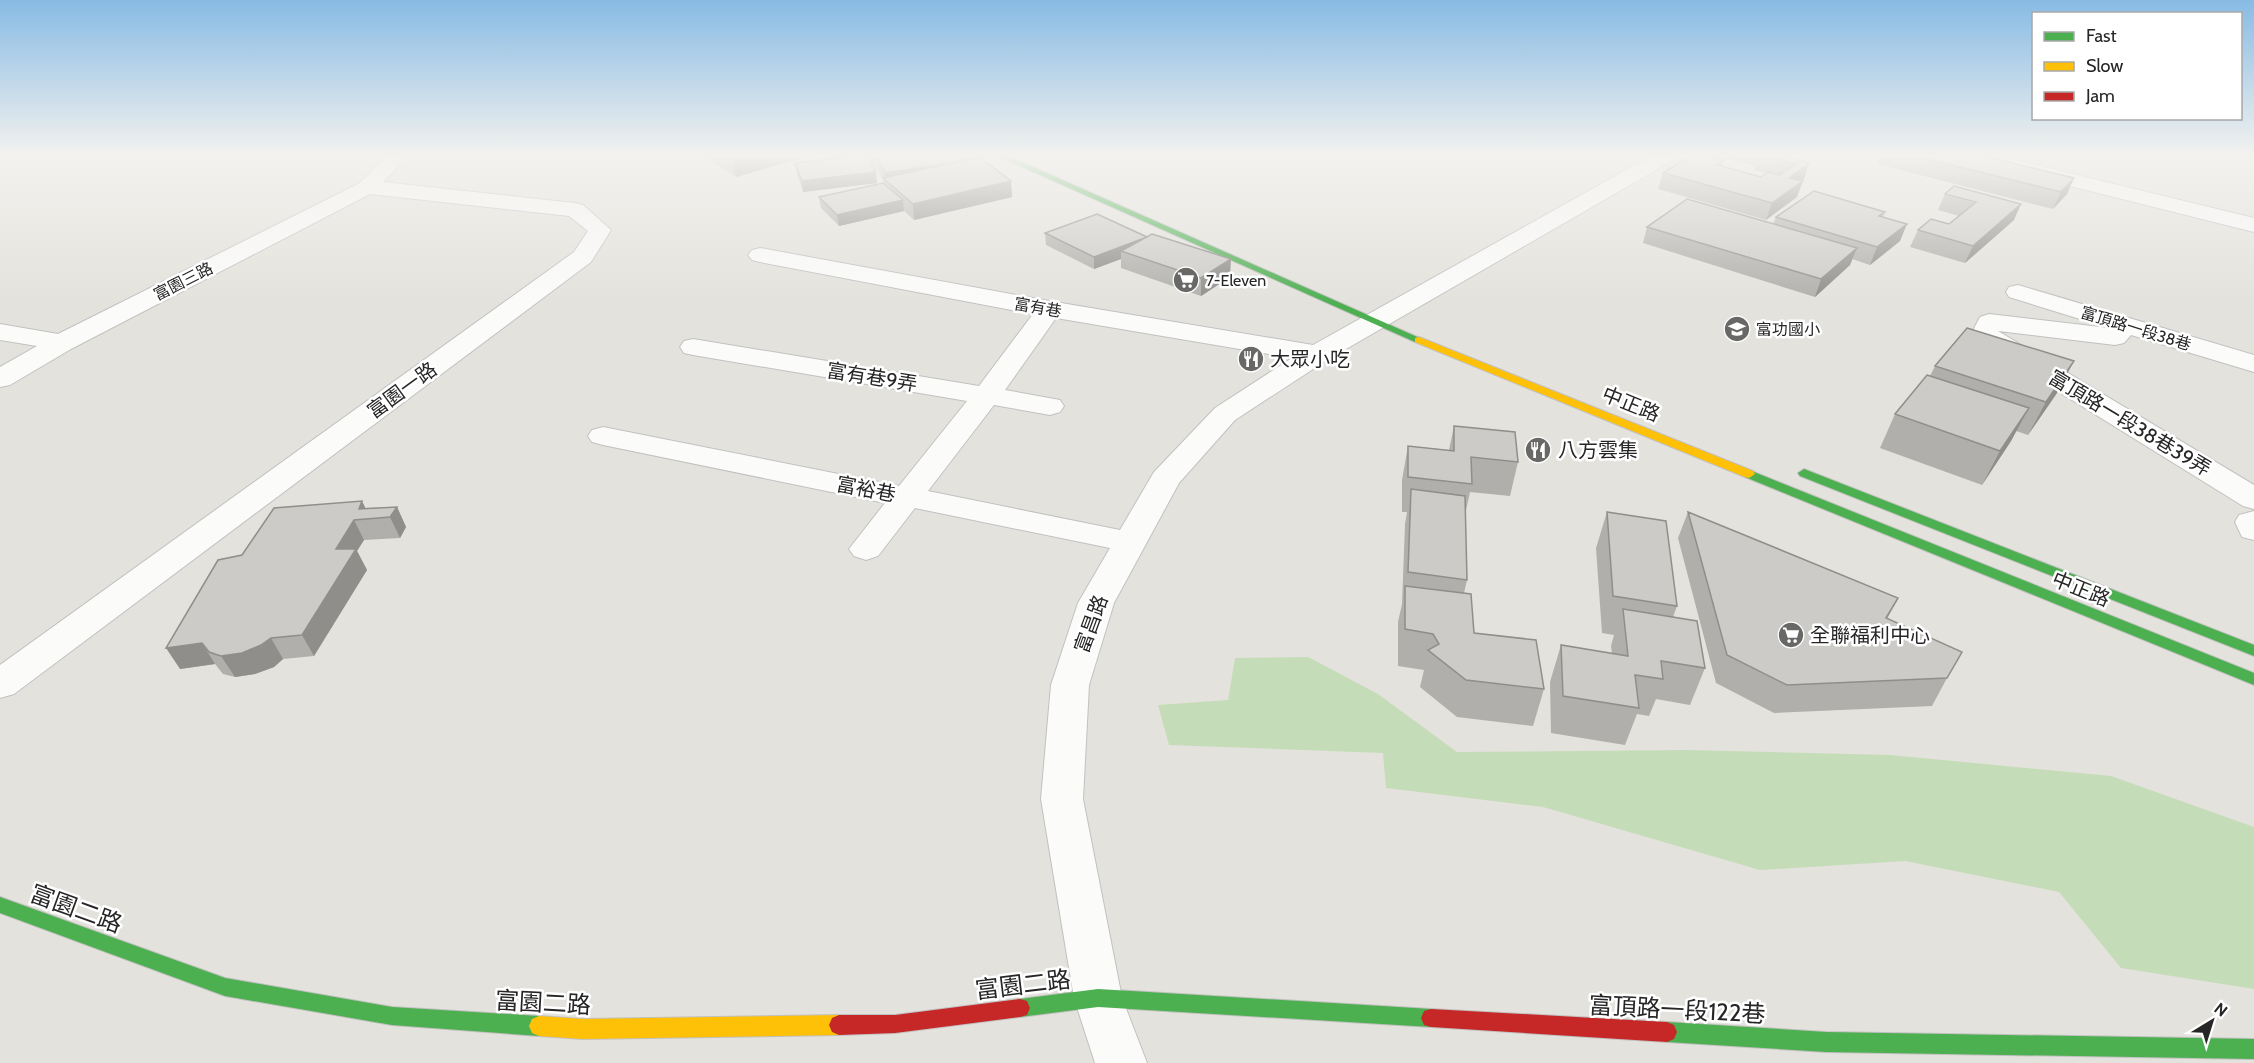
<svg xmlns="http://www.w3.org/2000/svg" width="2254" height="1063" viewBox="0 0 2254 1063" font-family="Cabin,'Noto Sans TC',sans-serif">
<style>
.green{fill:#c5dcb9}
.lines{fill:none;stroke-linecap:round;stroke-linejoin:round}
.street-casing{stroke:#c2c1c1;stroke-width:2}
.fast-casing{stroke:#c2c1c1;stroke-width:2}
.slow-casing{stroke:#c2c1c1;stroke-width:2}
.jam-casing{stroke:#c2c1c1;stroke-width:2}
.street{fill:#fbfbfa;fill-rule:evenodd}
.fast{fill:#4caf50;fill-rule:evenodd}
.slow{fill:#ffc107;fill-rule:evenodd}
.jam{fill:#c62828;fill-rule:evenodd}
.wall{fill:#b0afab}
.shaded-wall{fill:#908e8b}
.building{fill:#cdcbc7;stroke:#908e8b;stroke-width:1.5}
.labels{text-anchor:middle;stroke-width:5;stroke-linejoin:round;paint-order:stroke}
.far-poi-label{font-size:16px;fill:#262626;stroke:#fff;text-anchor:start}
.far-street-label{font-size:16px;fill:#262626;stroke:#fff}
.poi-label{font-size:20px;fill:#262626;stroke:#fff;text-anchor:start}
.street-label{font-size:20px;fill:#262626;stroke:#fff}
.near-street-label{font-size:24px;fill:#262626;stroke:#fff}
</style>
<rect width="100%" height="100%" fill="#e4e2dc"/>
<path class="green" d="M1308 657 1378 694 1457 752 1687 750 1890 755 2111 776 2254 827V989L2121 968 2059 892 1905 861 1760 870 1543 807 1386 788 1383 753 1169 745 1158 705 1228 700 1235 658Z"/>
<g class="lines">
<g class="street-casing">
<path id="street" d="M387 155H409L383 182 575 203 583 205 611 230 591 262 14 694 0 698V665L574 252 588 231 569 216 370 194 71 349 10 385 0 387V367L37 346 0 340V324L58 334 360 183Z
M1653 155H1678L1675 159 1327 360 1235 420 1179 483 1114 603 1089 685 1083 799 1122 998 1147 1063H1095L1074 998 1041 799 1051 685 1078 603 1110 548 915 508 878 556 866 560 854 556 849 549 885 503 603 445 592 442 588 436 592 430 603 427 899 486 967 401 693 355 684 353 680 347 684 341 693 339 979 386 1033 314 760 262 752 260 748 255 752 250 760 248 1049 301 1313 345ZM1056 318 1292 358 1215 408 1154 472 1120 530 928 491 994 405 1050 415 1060 412 1064 406 1060 400 1005 390Z
M1959 155H1995L2254 218V232L1962 159Z
M2018 285 2254 355V372L2131 335 2124 343 2115 345 1998 331 2254 485V509L2243 506 1975 340 1971 334 1980 317 1989 314 2109 328 2009 297 2006 292 2009 287Z
M2254 511V540L2242 537 2235 522 2239 515Z"/>
</g>
<g class="fast-casing">
<path id="fast" d="M995 155H1006L1424 340 1423 342H1415Z
M1804 469 2254 645V656L1800 476 1798 473Z
M1749 470 2254 673V685L1745 477 1743 474 1745 471Z
M0 897 225 978 392 1007 539 1016 546 1019 549 1026 546 1033 539 1036 392 1025 225 996 0 913Z
M1098 989 1431 1009 1438 1011 1441 1018 1438 1025 1431 1027 1098 1007 1020 1017 1013 1015 1010 1008 1013 1001 1020 999Z
M1667 1022 1826 1032 2254 1039V1059L1826 1052 1667 1042 1660 1039 1657 1032 1660 1025Z"/>
</g>
<g class="slow-casing">
<path id="slow" d="M1419 337 1753 471 1755 474 1749 478 1745 477 1415 342V338Z
M839 1015 846 1018 849 1025 846 1032 839 1035 583 1039 539 1036 532 1033 529 1026 532 1019 539 1016 583 1019Z"/>
</g>
<g class="jam-casing">
<path id="jam" d="M1020 999 1027 1001 1030 1008 1027 1015 1020 1017 895 1033 839 1035 832 1032 829 1025 832 1018 839 1015H895Z
M1431 1009 1667 1022 1674 1025 1677 1032 1674 1039 1667 1042 1431 1027 1424 1025 1421 1018 1424 1011Z"/>
</g>
<use href="#street" class="street"/>
<use href="#fast" class="fast"/>
<use href="#slow" class="slow"/>
<use href="#jam" class="jam"/>
</g>
<path class="wall" d="M701 155H813L736 177Z
M833 155H961L965 160 1011 181 1012 197 914 220 904 211 839 226 821 208 819 197 883 183V179L872 161V158L870 159 877 183 803 192 797 174 795 163 838 158Z
M1718 155H1784L1782 156 1809 163 1804 179 1801 181 1797 197 1766 220 1658 189 1663 173 1724 160 1722 166 1761 177 1766 173 1754 170 1755 166 1718 156Z
M1881 155H1980L2074 178 2067 194 2053 209 1877 164Z
M1954 186 2014 220 1965 263 1910 247 1918 230 1949 224 1959 216 1938 210 1945 194Z
M1885 212 1883 217 1900 241 1870 265 1852 259 1850 265 1815 297 1643 243 1647 227 1773 224 1776 217Z
M1045 233 1230 277 1201 296 1121 268V259L1094 269 1046 245Z
M1935 366 2057 393 2028 435 2016 431 2011 441 1982 485 1880 448 1895 414 1930 376Z
M1454 426 1518 462 1510 496 1470 492 1465 515 1467 580 1464 593 1474 633 1544 689 1533 726 1457 717 1420 687 1424 670 1398 666V622L1402 604 1405 524 1407 512H1402V480L1408 446 1449 450Z
M397 507 406 527 400 538 364 540 357 551 367 570 314 656 283 659 274 667 255 674 235 677 223 674 215 664 180 669 242 555 366 508Z
M1607 512 1677 606 1673 617 1705 668 1690 705 1656 699 1649 716 1637 714 1625 745 1551 733 1550 682 1561 645 1612 654 1611 646 1614 635 1602 633 1596 548Z
M1688 512 1898 598 1887 619 1947 678 1932 706 1774 713 1716 683 1678 538Z"/>
<path class="shaded-wall" d="M755 155H813L736 177 733 161Z
M1724 160 1719 176 1717 165Z
M966 161 886 180 885 173Z
M1809 163 1804 179 1784 194 1789 178Z
M876 172 877 183 803 192 802 181Z
M2074 178 2067 194 2053 209 2061 192Z
M1011 181 1012 197 914 220 913 204Z
M1803 181 1797 197 1766 220 1772 203Z
M903 200 904 211 839 226 837 215Z
M2021 204 2014 220 1965 263 1973 246Z
M1907 224 1900 241 1870 265 1877 247Z
M1147 237 1121 251V259L1094 269V257Z
M1857 248 1850 265 1815 297 1821 279Z
M1231 259 1230 277 1201 296V278Z
M2074 361 2057 393 2028 435 2046 402Z
M2029 408 2011 441 1982 485 2000 451Z
M362 501 371 519 359 509Z
M397 507 406 527 400 538 390 517Z
M354 520 364 540 357 551 367 570 314 656 302 635 336 549Z
M271 638 283 659 274 667 255 674 235 677 221 656Z
M202 643 215 664 180 669 166 648Z"/>
<path class="building" d="M723 155H755L733 161Z
M859 155H868L876 172 802 181 795 163Z
M874 155H961L965 160 952 163 885 173Z
M1691 155H1706L1724 160 1717 165 1761 177 1768 172 1779 175 1796 164 1762 155H1778L1809 163 1789 178 1803 181 1772 203 1663 173Z
M1910 155H1980L2074 178 2061 192Z
M979 157 1011 181 913 204 883 178Z
M883 183 903 200 837 215 819 197Z
M1954 186 2021 204 1973 246 1918 230 1931 219 1949 224 1976 202 1945 194Z
M1814 191 1885 212 1879 216 1907 224 1877 247 1776 217Z
M1687 199 1857 248 1821 279 1647 227Z
M1097 214 1147 237 1094 257 1045 233Z
M1152 234 1231 259 1201 278 1121 251Z
M1967 328 2074 361 2046 402 1935 366Z
M1927 375 2029 408 2000 451 1895 414Z
M1454 426 1515 432 1518 462 1471 457 1472 484 1408 477V446L1454 451Z
M1411 489 1465 496 1467 580 1408 572Z
M362 501 359 509 397 507 390 517 354 520 336 549H356L302 635 271 638 261 645 242 653 221 656 209 652 202 643 166 648 218 560 242 555 274 508Z
M1607 512 1666 521 1677 606 1613 596Z
M1688 512 1898 598 1886 618 1962 652 1947 678 1787 685 1727 655Z
M1405 586 1471 594 1474 633 1536 640 1544 689 1466 680 1428 650 1439 644 1433 634 1405 629Z
M1623 609 1697 621 1705 668 1661 661 1663 679 1635 675 1639 708 1563 696 1561 645 1628 656Z"/>
<linearGradient id="sky" x2="0" y2="1"><stop stop-color="#88bbe4"/><stop offset="0.51" stop-color="#f3f2ef"/><stop offset="1" stop-color="#f3f2ef" stop-opacity="0"/></linearGradient>
<rect width="2254" height="304" fill="url(#sky)"/>
<defs>
<g id="supermarket-disc" transform="scale(1.35)"><circle r="9.5" fill="#686866" stroke="#fff"/><path d="M-6-5.5h2.5l.6 2H6L4.5 2H-2.5L-4.4-4H-6ZM-1.5 3.2a1.3 1.3 0 1 0 .1 0ZM3 3.2a1.3 1.3 0 1 0 .1 0Z" fill="#fff"/></g>
<g id="school-disc" transform="scale(1.35)"><circle r="9.5" fill="#686866" stroke="#fff"/><path d="M0-5L7-2L0 1L-7-2ZM-4 1L0 2.5L4 1V4Q0 6-4 4Z" fill="#fff"/></g>
<g id="restaurant-disc" transform="scale(1.35)"><circle r="9.5" fill="#686866" stroke="#fff"/><path d="M-5-6h1v4h1v-4h1v4h1v-4h1v5L-1.5 .5V6h-2V.5L-5-1ZM5-6V6H3V1.5H1.5Q1.5-4 5-6Z" fill="#fff"/></g>
</defs>
<g fill-rule="evenodd">
<use href="#supermarket-disc" x="1186" y="280"/>
<use href="#school-disc" x="1737" y="329"/>
<use href="#restaurant-disc" x="1251" y="359"/>
<use href="#restaurant-disc" x="1538" y="450"/>
<use href="#supermarket-disc" x="1791" y="635"/>
</g>
<g class="labels">
<g class="far-poi-label">
<text x="1206" y="286">7-Eleven</text>
<text x="1756" y="335">富功國小</text>
</g>
<g class="far-street-label">
<text transform="translate(183 281) rotate(-27)" y="6">富園三路</text>
<text transform="translate(1038 307) rotate(10)" y="6">富有巷</text>
<text transform="translate(2136 328) rotate(17)" y="6">富頂路一段38巷</text>
</g>
<g class="poi-label">
<text x="1270" y="366">大眾小吃</text>
<text x="1558" y="457">八方雲集</text>
<text x="1810" y="642">全聯福利中心</text>
</g>
<g class="street-label">
<text transform="translate(872 377) rotate(9)" y="7">富有巷9弄</text>
<text transform="translate(402 390) rotate(-36)" y="7">富園一路</text>
<text transform="translate(1631 404) rotate(22)" y="7">中正路</text>
<text transform="translate(2130 423) rotate(31)" y="7">富頂路一段38巷39弄</text>
<text transform="translate(866 489) rotate(11)" y="7">富裕巷</text>
<text transform="translate(2081 589) rotate(22)" y="7">中正路</text>
<text transform="translate(1091 624) rotate(-70)" y="7">富昌路</text>
</g>
<g class="near-street-label">
<text transform="translate(76 909) rotate(20)" y="8">富園二路</text>
<text transform="translate(1023 985) rotate(-7)" y="8">富園二路</text>
<text transform="translate(543 1003) rotate(3)" y="8">富園二路</text>
<text transform="translate(1677 1010) rotate(3)" y="8">富頂路一段122巷</text>
</g>
</g>
<rect x="2032" y="12" width="210" height="108" fill="#ffffff" stroke="#a8a8a8" stroke-width="1.5"/>
<rect x="2044" y="32" width="30" height="9" fill="#4caf50" stroke="#a8a8a8" stroke-width="1.5"/>
<text x="2086" y="42" font-size="18" fill="#262626">Fast</text>
<rect x="2044" y="62" width="30" height="9" fill="#ffc107" stroke="#a8a8a8" stroke-width="1.5"/>
<text x="2086" y="72" font-size="18" fill="#262626">Slow</text>
<rect x="2044" y="92" width="30" height="9" fill="#c62828" stroke="#a8a8a8" stroke-width="1.5"/>
<text x="2086" y="102" font-size="18" fill="#262626">Jam</text>
<g transform="translate(2212 1021) rotate(38)" stroke="#ffffff" stroke-width="4.5" paint-order="stroke">
<path d="M0-4.5L10 22L0 15L-10 22Z" fill="#262626"/>
<text y="-9" font-size="16" font-weight="bold" text-anchor="middle" fill="#262626">N</text>
</g>
</svg>
